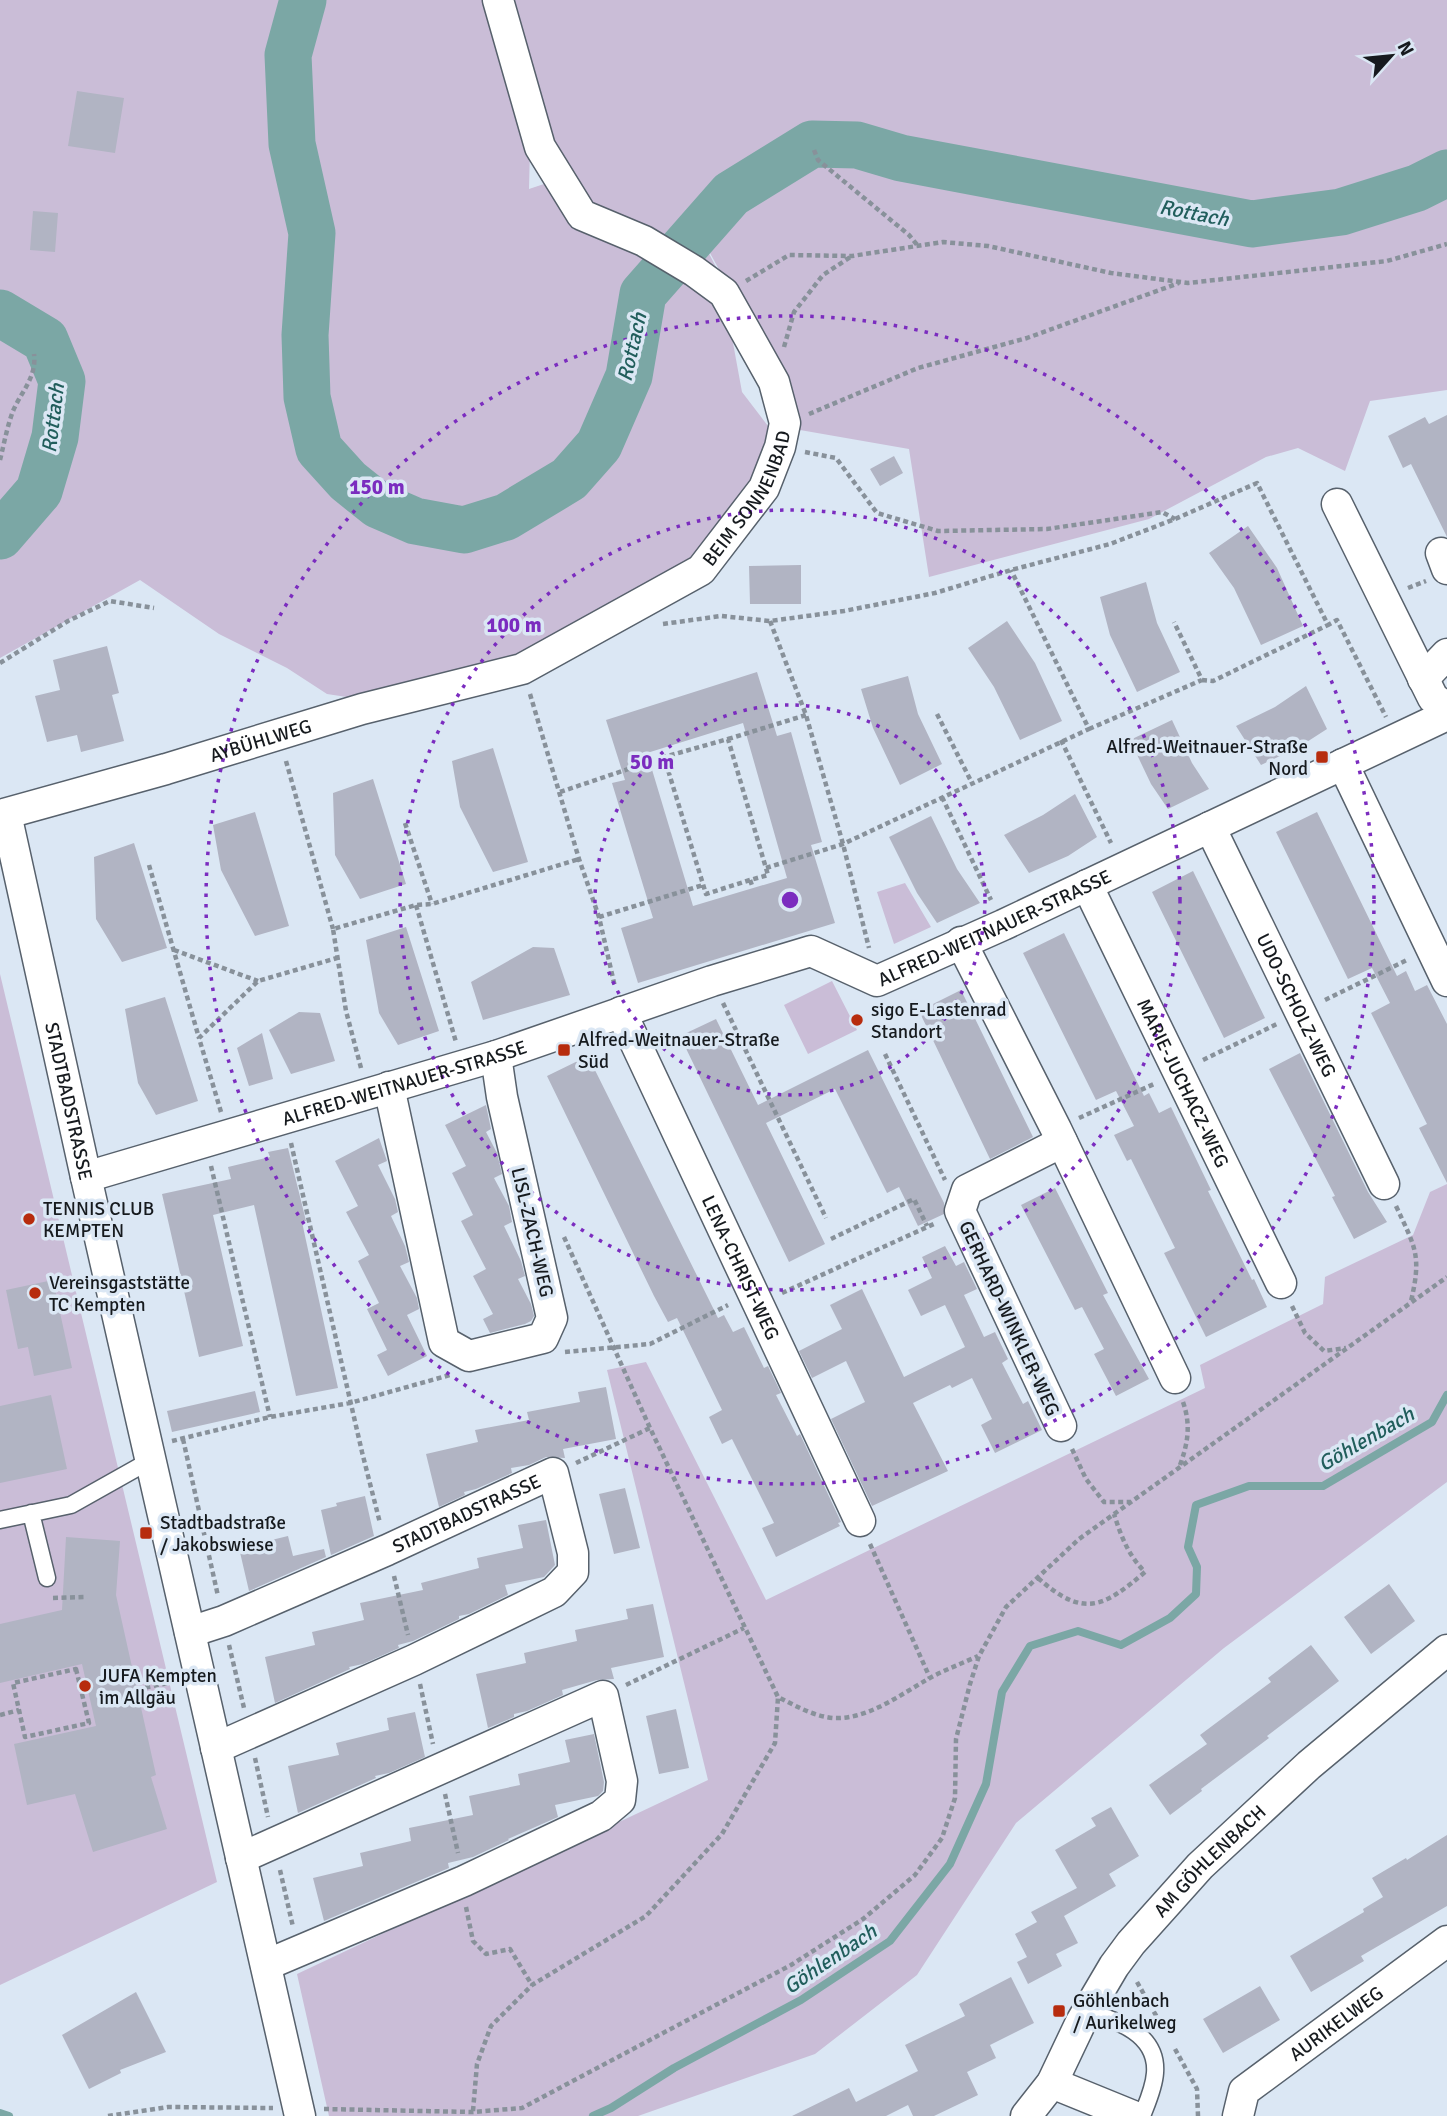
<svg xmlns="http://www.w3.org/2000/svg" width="1447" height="2116" viewBox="0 0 1447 2116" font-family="Signika,sans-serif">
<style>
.green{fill:#cabdd7}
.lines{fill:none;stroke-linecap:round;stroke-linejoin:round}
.stream{stroke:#7ba7a5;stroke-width:8}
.river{stroke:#7ba7a5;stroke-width:47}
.building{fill:#b1b4c3;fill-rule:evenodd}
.service-casing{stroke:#57616c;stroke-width:19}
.minor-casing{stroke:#57616c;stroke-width:33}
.path{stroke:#88919a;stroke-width:4.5;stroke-dasharray:5 3.5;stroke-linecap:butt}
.service{stroke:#fff;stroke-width:16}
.minor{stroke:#fff;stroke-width:30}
.ring{fill:none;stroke:#7b2cbf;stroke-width:3.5;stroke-dasharray:3.5 7}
.poi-dot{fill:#b72c0e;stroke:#dbe7f4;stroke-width:2.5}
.labels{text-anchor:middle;stroke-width:7;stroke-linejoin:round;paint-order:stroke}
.street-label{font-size:19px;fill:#161a1e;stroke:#dbe7f4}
.poi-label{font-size:19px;fill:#161a1e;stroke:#dbe7f4;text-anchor:start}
.water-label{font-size:21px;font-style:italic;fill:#215e5c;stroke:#dbe7f4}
.centre{fill:#7b2cbf;stroke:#dbe7f4;stroke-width:3.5}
.ring-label{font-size:21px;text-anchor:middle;font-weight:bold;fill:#7b2cbf;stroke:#dbe7f4;stroke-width:7;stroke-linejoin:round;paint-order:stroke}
</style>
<rect width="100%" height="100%" fill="#dbe7f4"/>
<path class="green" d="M0 0H487L530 148 529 189 565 177 506 0H1447V390L1370 401 1345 471 1298 448 1266 457 1149 519 929 577 909 449 800 430 792 420 737 302 684 206 726 286 724 294 742 392 768 426 758 481 683 566 522 653 360 699 327 694 287 668 219 634 140 580 0 658Z
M905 883 931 927 894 944 877 892Z
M0 974 217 1882 0 1985Z
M832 981 857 1030 808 1054 784 1005Z
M1447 1184V1482L1224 1648 1016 1823 917 1975 815 2054 638 2116H329L297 1974 708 1780 607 1370 646 1362 766 1600 1205 1388 1200 1365 1323 1304 1325 1277 1413 1235 1430 1192Z"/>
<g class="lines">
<path class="stream" d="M0 2113 9 2116
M593 2116 611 2108 674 2068 801 2000 890 1941 950 1864 986 1784 1002 1692 1030 1646 1078 1631 1121 1645 1170 1618 1196 1594 1197 1567 1188 1547 1196 1505 1249 1486H1323L1432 1422 1447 1395"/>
<path class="river" d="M303 0 288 55 292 144 312 233 305 335 307 397 319 449 348 481 378 505 415 521 464 530 506 517 569 479 599 445 629 376 643 294 731 194 812 144 857 145 901 158 1252 224 1341 212 1417 188 1447 173
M0 313 45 340 62 381 55 437 39 491 0 536"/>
</g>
<path class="building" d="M77 91 124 98 115 153 68 146Z
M33 211 58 213 55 252 30 250Z
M1447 415V537L1411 464 1403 468 1388 436 1425 417 1429 424Z
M894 456 903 473 880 486 870 469Z
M1248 526 1277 568 1303 626 1261 645 1234 588 1209 553Z
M801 565V604H750L749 566Z
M1146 582 1157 623 1180 672 1137 692 1110 635 1100 597Z
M1007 621 1035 663 1062 721 1020 740 994 687 968 648Z
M107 646 119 693 112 695 124 741 81 752 77 735 47 742 35 696 60 690 53 660Z
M757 672 777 736 791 732 822 842 811 845 835 923 638 983 621 928 653 918 612 783 625 780 606 720ZM743 723 787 878 693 906 647 753Z
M908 676 918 714 942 764 900 785 873 728 861 689Z
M1306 686 1327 729 1299 747 1261 765 1236 726 1275 707Z
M1172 720 1192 763 1209 789 1168 809 1151 784 1130 740Z
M493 748 528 862 493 872 460 807 452 761Z
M373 779 406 884 360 899 335 855 333 793Z
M1075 794 1097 837 1068 856 1029 873 1004 835 1043 815Z
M255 812 289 926 255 936 221 870 213 825Z
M1317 812 1397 976 1406 971 1415 991 1427 985 1447 1024V1183L1419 1128 1427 1124 1371 1013 1390 1003 1372 968 1348 979 1276 832Z
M931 816 957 869 980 903 937 923 917 893 889 837Z
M134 843 167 948 122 962 96 919 94 857Z
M1193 871 1265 1018 1224 1038 1152 892Z
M406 927 439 1031 398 1045 379 1013 366 940Z
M1064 933 1144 1096 1149 1093 1159 1113 1171 1107 1211 1190 1208 1191 1252 1280 1254 1279 1267 1307 1206 1337 1164 1253 1175 1248 1131 1159 1127 1161 1114 1135 1134 1126 1116 1091 1096 1100 1023 953Z
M533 947 554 948 570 995 483 1020 471 982Z
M961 990 1033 1137 990 1159 919 1011Z
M165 997 198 1101 156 1115 138 1083 125 1009Z
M299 1012 320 1013 335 1061 291 1074 269 1030Z
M716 1019 758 1105 868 1050 944 1203V1214L918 1226 899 1187 887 1193 835 1089 766 1123 825 1244 789 1262 680 1036Z
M262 1033 273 1079 249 1086 237 1048Z
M1300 1053 1368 1192 1387 1222 1354 1239 1332 1197 1335 1196 1269 1069Z
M588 1056 718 1318 724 1315 733 1332 744 1327 764 1368 768 1366 781 1393 776 1395 797 1436 800 1434 841 1522 838 1523 840 1526 776 1557 762 1528 774 1523 732 1439 722 1444 709 1417 722 1410 677 1318 668 1322 654 1296 547 1076Z
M486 1105 491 1129 486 1132 497 1153 502 1174 494 1178 509 1206 512 1222 504 1226 521 1261 525 1276 518 1279 531 1304 534 1316 531 1321 525 1324 490 1333 483 1319 493 1314 473 1276 486 1269 461 1221 473 1215 452 1173 466 1166 445 1125Z
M379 1138 387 1161 378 1165 395 1199 398 1212 391 1216 405 1246 409 1262 400 1266 417 1298 419 1309 407 1315 427 1356 388 1376 377 1355 387 1350 367 1309 379 1303 358 1261 369 1255 346 1212 358 1206 335 1161Z
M288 1148 306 1221 302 1222 338 1388 296 1396 254 1205 213 1215 243 1346 199 1357 162 1194 231 1179 228 1167 270 1157 268 1152Z
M1055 1188 1108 1293 1103 1295 1149 1379 1116 1396 1094 1354 1104 1349 1082 1307 1075 1310 1021 1205Z
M945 1246 956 1266 964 1262 977 1289 964 1295 984 1337 995 1332 1008 1359 1002 1363 1023 1404 1028 1401 1042 1430 995 1453 981 1425 992 1419 972 1378 952 1388 950 1385 913 1403 948 1471 872 1506 831 1419 865 1402 846 1361 812 1378 799 1351 842 1329 830 1305 862 1289 904 1377 965 1347 945 1305 921 1316 908 1290 932 1278 922 1257Z
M53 1280 72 1368 34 1376 28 1347 18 1349 6 1290Z
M606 1387 616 1439 563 1449 565 1458 546 1457 529 1465 511 1468 512 1473 476 1489 464 1492 465 1495 439 1507 426 1454 478 1442 475 1430 529 1420 527 1412 580 1402 578 1392Z
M255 1391 260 1412 172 1432 167 1411Z
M51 1395 67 1469 0 1483V1406Z
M625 1488 640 1548 614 1554 599 1494Z
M365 1496 374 1536 331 1555 321 1510 337 1506 336 1503Z
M546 1520 555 1565 544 1577 505 1585 508 1595 469 1614 459 1616V1619L413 1641 398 1645 399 1648 363 1664 349 1667 350 1669 275 1703 265 1657 315 1645 312 1632 364 1620 360 1603 423 1590 421 1583 479 1568 477 1558 523 1548 518 1525Z
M288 1536 293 1556 324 1549 326 1557 249 1591 239 1548Z
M66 1537 120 1541 116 1595 156 1775 151 1777 167 1829 93 1852 75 1794 27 1805 14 1744 96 1726 82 1664 0 1683V1624L62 1610Z
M1389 1584 1415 1621 1371 1654 1344 1617Z
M653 1604 664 1657 611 1668 614 1679 597 1680 562 1690 563 1695 527 1711 514 1714V1717L488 1728 476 1674 526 1663 524 1653 577 1641 575 1630 628 1619 626 1609Z
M1311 1645 1339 1681 1267 1736 1269 1738 1201 1789 1202 1791 1170 1815 1149 1785 1207 1744 1200 1735 1271 1682 1268 1678Z
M676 1709 689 1768 659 1774 646 1716Z
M415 1712 425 1757 389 1773 375 1776 376 1778 298 1813 288 1766 339 1755 336 1743 389 1730 387 1718Z
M594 1734 604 1782 603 1791 598 1796 555 1805 558 1817 508 1839 509 1840 473 1857 448 1863 449 1868 324 1921 313 1878 363 1866 360 1853 411 1841 409 1828 473 1815 469 1796 520 1785 518 1774 570 1762 565 1740Z
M1111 1807 1139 1856 1109 1874 1116 1886 1064 1916 1078 1943 1056 1954 1062 1966 1028 1984 1017 1962 1027 1957 1015 1934 1037 1922 1031 1912 1077 1888 1055 1850 1096 1826 1091 1818Z
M1447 1835V1906L1361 1956 1364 1961 1311 1992 1290 1956 1364 1912 1363 1909 1383 1897 1372 1878 1406 1858 1407 1860Z
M1011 1977 1034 2023 990 2045 996 2058 967 2072 978 2095 934 2116H913L908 2105 886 2116H792L849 2088 856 2102 918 2071 905 2045 965 2016 959 2004Z
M1260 1986 1280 2020 1223 2053 1203 2019Z
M136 1992 166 2052 120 2070 121 2073 89 2089 62 2035Z"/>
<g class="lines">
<g class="service-casing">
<path id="service" d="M31 1513 47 1578
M0 1520 71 1505 151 1460
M1087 2012C1117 2020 1158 2034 1155 2073 1154 2088 1147 2103 1142 2116"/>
</g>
<g class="minor-casing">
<g id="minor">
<path d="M1337 504 1433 698 1447 708"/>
<path d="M1441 553 1447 569"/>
<path d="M1423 679 1447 654"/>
<path d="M1343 764 1447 981"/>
<path id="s1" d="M6 814 86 1177 300 2116"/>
<path id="s2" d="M0 815 166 769 362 709 522 669 701 570 764 488 780 447 785 423 774 382 724 293 694 271 644 241 582 215 540 147 498 0"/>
<path id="s3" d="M1210 827 1384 1184"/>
<path id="s4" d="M1087 885 1281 1283"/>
<path d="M961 942 1056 1129 1175 1378"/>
<path id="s5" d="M621 1012 860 1521"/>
<path d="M389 1087 444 1342 469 1356 543 1338 552 1318 502 1097 496 1056"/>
<path id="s6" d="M86 1177 496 1056 712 981 811 951 877 981 1003 925 1447 715"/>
<path d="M1061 1426 960 1211 967 1190 1062 1142"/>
<path id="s7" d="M190 1632 224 1621 387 1550 553 1473 573 1553V1572L554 1592 414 1660 216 1748"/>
<path d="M241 1858 603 1696 622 1781 620 1800 601 1816 464 1881 266 1965"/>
<path d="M1052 2083 1133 2116"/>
<path id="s8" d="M1026 2116 1052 2083 1081 2022 1114 1966 1131 1943 1200 1866 1309 1765 1447 1650"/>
<path id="s9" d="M1238 2116 1244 2091 1447 1941"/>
</g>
</g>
<path class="path" d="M814 150 818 160 909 235 918 246
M746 281 789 255 852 256 943 242 988 246 1111 273 1188 283 1387 261 1447 244
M784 347 794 312 823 275 852 256
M809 414 918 368 1027 338 1179 283
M805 452 836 458 877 513 938 531 1047 529 1162 512 1175 519
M0 460C4 444 7 427 13 411 21 392 37 377 34 354
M1408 588 1426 581
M770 621 806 715 843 844 869 948
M663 624 721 616 770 621 844 611 935 593 1011 570 1110 544 1175 519 1257 483 1328 625 1337 620 1386 717
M0 663 68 621 110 601 154 608
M1202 680 1213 681 1328 625
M530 694 579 859 599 917 615 987
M937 714 973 785
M1089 729 1202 680 1174 622
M728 739 806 715
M1061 740 1111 843
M286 761 333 929
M560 792 664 757
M942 797 991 900
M405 823 432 904
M149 865 199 1038
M766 868 843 844 1089 729 1011 570
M750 880 706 894 664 757 728 739 768 875 750 880 753 888
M416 905 456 1042
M599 917 703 885
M174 950 258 981
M1325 1000 1409 959
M723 1003 826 1218
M885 1054 945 1180
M1203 1060 1277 1024
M361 1068 346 1011 333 929 416 905 432 904 579 859
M221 1112 199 1038 258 981 337 958
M1079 1118 1154 1084
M291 1143 362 1452 380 1523
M211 1166 270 1417
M1396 1206C1415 1247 1422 1255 1411 1301
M564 1237 650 1428 778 1697C796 1706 813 1716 833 1718 867 1720 900 1695 928 1679 944 1670 961 1664 978 1656
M831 1239 914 1199 927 1226
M782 1293 936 1223
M1292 1306 1305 1333 1324 1351 1346 1348
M565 1352 650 1344 728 1305
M183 1439 218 1596
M172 1441 270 1417 350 1403 450 1375
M1072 1449 1086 1479 1104 1502H1130
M576 1463 650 1428
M1180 1465C1188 1443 1191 1425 1183 1402
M870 1544 930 1678
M394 1576 408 1635
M1038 1578C1083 1618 1103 1608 1145 1572 1128 1555 1121 1536 1114 1514
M53 1598 87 1597
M229 1645 244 1708
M76 1669 89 1723 25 1737 13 1683Z
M420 1684 433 1744
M626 1685 744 1628
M137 1689 174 1682
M0 1715 19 1710
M255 1758 268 1817
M445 1794 458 1853
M280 1870 293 1927
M466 1907 473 1941 486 1954 510 1949 532 1985
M1137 1982 1162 2026
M1175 2049 1197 2089 1198 2116
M324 2109 473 2112 522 2108 791 1965 863 1919 915 1875 942 1838 955 1798 956 1739 970 1684 979 1656 1006 1607 1079 1539 1447 1277
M473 2111 477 2064 491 2026 532 1985 646 1916 722 1834 775 1743 778 1697
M108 2116 168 2107 273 2108"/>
<use href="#service" class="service"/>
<use href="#minor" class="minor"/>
</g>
<g class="ring">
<circle cx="790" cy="900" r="195"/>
<circle cx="790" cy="900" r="390"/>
<circle cx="790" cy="900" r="584"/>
</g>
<g class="poi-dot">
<rect x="1315" y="750" width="14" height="14" rx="3.5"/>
<circle cx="857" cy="1020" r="7"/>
<rect x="557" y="1043" width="14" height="14" rx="3.5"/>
<circle cx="29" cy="1219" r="7"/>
<circle cx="35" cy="1293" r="7"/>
<rect x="139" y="1526" width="14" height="14" rx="3.5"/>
<circle cx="85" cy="1686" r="7"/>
<rect x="1052" y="2004" width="14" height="14" rx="3.5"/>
</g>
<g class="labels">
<g class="street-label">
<text dy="7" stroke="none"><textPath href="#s2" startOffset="833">BEIM SONNENBAD</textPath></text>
<text dy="7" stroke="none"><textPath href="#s2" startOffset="271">AYBÜHLWEG</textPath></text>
<text dy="7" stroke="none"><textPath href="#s6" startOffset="961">ALFRED-WEITNAUER-STRASSE</textPath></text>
<text dy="7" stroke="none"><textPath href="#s3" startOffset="198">UDO-SCHOLZ-WEG</textPath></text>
<text dy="7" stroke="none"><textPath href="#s6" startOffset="332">ALFRED-WEITNAUER-STRASSE</textPath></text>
<text dy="7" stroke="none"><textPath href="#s4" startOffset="220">MARIE-JUCHACZ-WEG</textPath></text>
<text dy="7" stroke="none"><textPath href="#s1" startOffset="294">STADTBADSTRASSE</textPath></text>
<text transform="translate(533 1232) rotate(77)" y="7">LISL-ZACH-WEG</text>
<text dy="7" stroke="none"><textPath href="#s5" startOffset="282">LENA-CHRIST-WEG</textPath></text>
<text transform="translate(1010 1318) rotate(65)" y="7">GERHARD-WINKLER-WEG</text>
<text dy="7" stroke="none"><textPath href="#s7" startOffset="301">STADTBADSTRASSE</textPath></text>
<text dy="7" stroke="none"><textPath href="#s8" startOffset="317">AM GÖHLENBACH</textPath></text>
<text dy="7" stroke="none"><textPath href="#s9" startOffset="140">AURIKELWEG</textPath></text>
</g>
<g class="poi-label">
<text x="1308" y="753" text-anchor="end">Alfred-Weitnauer-Straße<tspan x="1308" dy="22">Nord</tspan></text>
<text x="871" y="1016">sigo E-Lastenrad<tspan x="871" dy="22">Standort</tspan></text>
<text x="578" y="1046">Alfred-Weitnauer-Straße<tspan x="578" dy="22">Süd</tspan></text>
<text x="43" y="1215">TENNIS CLUB<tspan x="43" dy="22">KEMPTEN</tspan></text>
<text x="49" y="1289">Vereinsgaststätte<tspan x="49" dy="22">TC Kempten</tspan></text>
<text x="160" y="1529">Stadtbadstraße<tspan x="160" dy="22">/ Jakobswiese</tspan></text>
<text x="99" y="1682">JUFA Kempten<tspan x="99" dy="22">im Allgäu</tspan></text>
<text x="1073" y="2007">Göhlenbach<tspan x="1073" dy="22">/ Aurikelweg</tspan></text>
</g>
<g class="water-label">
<text transform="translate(1194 213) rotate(11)" y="7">Rottach</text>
<text transform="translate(632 347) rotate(-77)" y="7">Rottach</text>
<text transform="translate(53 418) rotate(-83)" y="7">Rottach</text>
<text transform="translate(1366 1439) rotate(-30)" y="7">Göhlenbach</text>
<text transform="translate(830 1959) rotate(-34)" y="7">Göhlenbach</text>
</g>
</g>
<circle cx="790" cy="900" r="10" class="centre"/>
<g class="ring-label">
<text x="377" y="494">150 m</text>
<text x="514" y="632">100 m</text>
<text x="652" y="769">50 m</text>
</g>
<g transform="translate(1391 56) rotate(63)" stroke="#dbe7f4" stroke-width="5" paint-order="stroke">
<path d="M0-5L12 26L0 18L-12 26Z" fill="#161a1e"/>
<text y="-10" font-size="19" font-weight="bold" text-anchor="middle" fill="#161a1e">N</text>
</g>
</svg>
